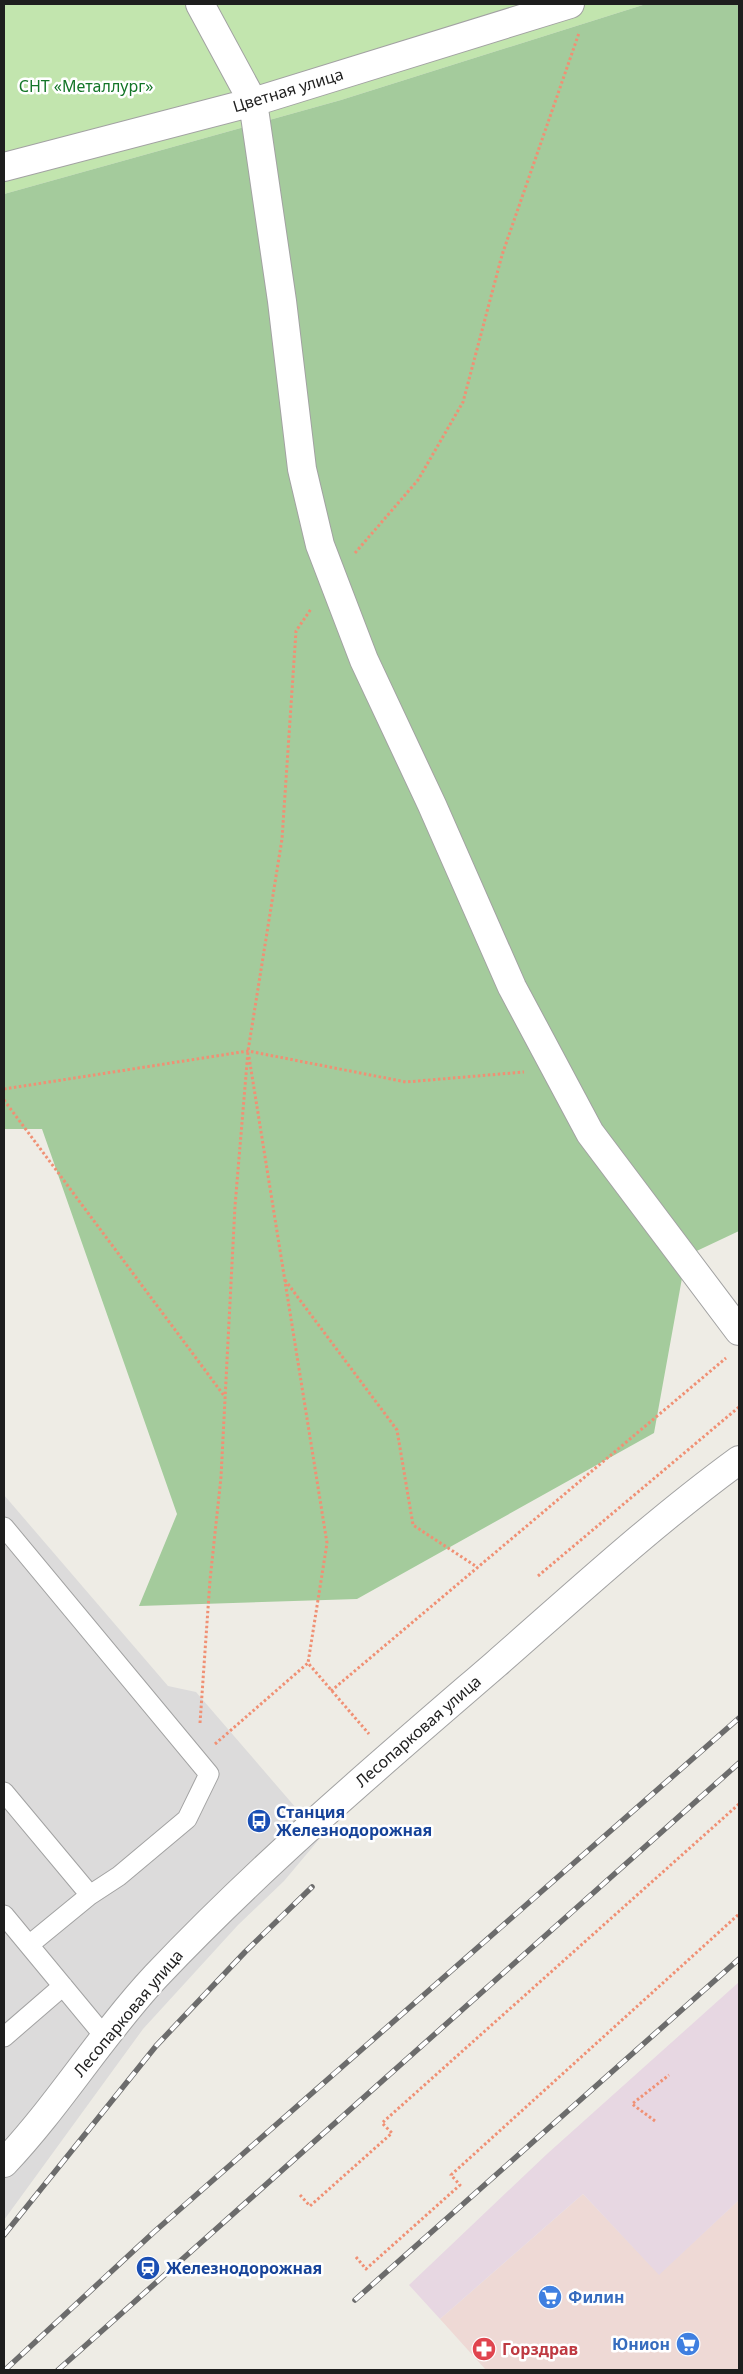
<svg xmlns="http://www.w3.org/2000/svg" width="743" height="2374" viewBox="0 0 743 2374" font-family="'Noto Sans',sans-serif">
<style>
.residential{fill:#dcdbdb}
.commercial{fill:#eed9d5}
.industrial{fill:#e7d7e2}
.grass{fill:#c2e5ae}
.forest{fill:#a4cb9c}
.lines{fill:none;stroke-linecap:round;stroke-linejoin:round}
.service-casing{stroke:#a2a2a2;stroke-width:21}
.minor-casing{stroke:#a2a2a2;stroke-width:30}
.path{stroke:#f09074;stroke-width:3;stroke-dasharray:2.5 2.5;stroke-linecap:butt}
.service{stroke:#fff;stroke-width:19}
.minor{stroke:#fff;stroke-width:28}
.rail-casing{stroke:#6c6c6c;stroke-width:5.5}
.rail{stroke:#fff;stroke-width:4;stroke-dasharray:11;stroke-linecap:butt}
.labels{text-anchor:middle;stroke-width:5;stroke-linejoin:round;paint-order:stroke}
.park-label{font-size:16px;fill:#137527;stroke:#fff}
.street-label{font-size:16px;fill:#1e1e1e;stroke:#fff}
.transit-label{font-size:16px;font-weight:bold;fill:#164399;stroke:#fff;text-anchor:start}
.shop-label{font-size:16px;font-weight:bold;fill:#366cbe;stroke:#fff;text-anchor:start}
.health-label{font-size:16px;font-weight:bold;fill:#be3a42;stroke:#fff;text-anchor:start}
</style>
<rect width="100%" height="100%" fill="#eeece5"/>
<path class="residential" d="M4 1495 168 1686 196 1692 321 1837 284 1881 238 1925 143 2029 4 2220Z"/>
<path class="commercial" d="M583 2194 659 2274 739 2200V2370H486L440 2319Z"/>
<path class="industrial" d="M739 1982V2200L659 2275 583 2194 440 2319 409 2285 547 2154Z"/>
<path class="grass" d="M4 4H646L341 100 4 194Z"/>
<path class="forest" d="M646 4H739V1231L686 1256 654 1433 357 1599 139 1606 177 1514 42 1129H4V194L341 100Z"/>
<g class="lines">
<g class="service-casing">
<path id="service" d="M4 1527 209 1774 187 1819 119 1876 90 1895 29 1945
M4 1792 90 1895
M4 1915 105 2037
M4 2037 63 1986"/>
</g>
<g class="minor-casing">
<path id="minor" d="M200 4 253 102 282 301 302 469 320 545 364 660 432 805 512 987 590 1133 739 1331
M4 167 253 102 570 4
M4 2163C59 2105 101 2035 156 1976 262 1864 379 1765 496 1664 575 1595 654 1522 739 1460"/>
</g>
<path class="path" d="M355 553 418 480 463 402 502 255 579 33
M249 1057 327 1543 308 1663
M4 1089 248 1051 406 1082 524 1072
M4 1100 225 1397
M285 1280 397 1430 413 1525 477 1567
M538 1576 739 1407
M331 1691 726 1358
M200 1723 210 1580 221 1477 235 1206 248 1051 282 839 296 631 311 609
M215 1744 308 1663 369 1734
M655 2121 632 2104 669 2075
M300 2195 310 2206 392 2133 382 2123 739 1804
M356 2257 366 2269 460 2185 451 2175 739 1914"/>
<use href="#service" class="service"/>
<use href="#minor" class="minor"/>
<g class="rail-casing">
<path id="rail" d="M4 2235 156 2046 245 1952 312 1887
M355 2300 739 1959
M5 2370 154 2232 739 1718
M58 2370 739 1763"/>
</g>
<use href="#rail" class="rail"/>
</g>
<defs>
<g id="bus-disc" transform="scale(1.25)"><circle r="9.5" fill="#1a4fb4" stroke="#fff"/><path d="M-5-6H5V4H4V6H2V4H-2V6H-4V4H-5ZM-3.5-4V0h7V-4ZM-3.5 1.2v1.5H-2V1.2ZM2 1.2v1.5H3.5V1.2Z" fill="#fff"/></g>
<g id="station-disc" transform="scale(1.25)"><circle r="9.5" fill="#1a4fb4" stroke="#fff"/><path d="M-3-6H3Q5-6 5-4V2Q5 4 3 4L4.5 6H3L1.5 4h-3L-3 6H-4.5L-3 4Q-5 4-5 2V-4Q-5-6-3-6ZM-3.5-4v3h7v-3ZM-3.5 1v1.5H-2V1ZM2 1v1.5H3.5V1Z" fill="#fff"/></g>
<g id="supermarket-disc" transform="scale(1.25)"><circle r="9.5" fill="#3f7fe0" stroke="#fff"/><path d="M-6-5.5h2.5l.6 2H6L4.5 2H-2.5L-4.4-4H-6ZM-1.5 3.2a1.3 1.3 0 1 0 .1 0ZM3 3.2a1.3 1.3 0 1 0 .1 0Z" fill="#fff"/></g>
<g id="pharmacy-disc" transform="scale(1.25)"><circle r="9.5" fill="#e0444e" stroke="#fff"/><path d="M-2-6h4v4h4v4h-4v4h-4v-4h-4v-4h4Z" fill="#fff"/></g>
</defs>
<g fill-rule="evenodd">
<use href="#bus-disc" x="259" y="1821"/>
<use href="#station-disc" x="148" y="2268"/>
<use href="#supermarket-disc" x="550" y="2297"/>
<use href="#supermarket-disc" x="688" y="2344"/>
<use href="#pharmacy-disc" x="484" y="2349"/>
</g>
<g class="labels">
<g class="park-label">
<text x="86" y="92">СНТ «Металлург»</text>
</g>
<g class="street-label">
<text transform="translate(288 90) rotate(-17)" y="6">Цветная улица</text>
<text transform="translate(418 1731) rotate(-41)" y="6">Лесопарковая улица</text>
<text transform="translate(128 2013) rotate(-50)" y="6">Лесопарковая улица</text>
</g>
<g class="transit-label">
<text x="276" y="1818">Станция<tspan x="276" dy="18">Железнодорожная</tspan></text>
<text x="166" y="2274">Железнодорожная</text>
</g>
<g class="shop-label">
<text x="568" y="2303">Филин</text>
<text x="670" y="2350" text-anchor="end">Юнион</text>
</g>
<g class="health-label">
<text x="502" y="2355">Горздрав</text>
</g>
</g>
<rect width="743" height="2374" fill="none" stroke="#1e1e1e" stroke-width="10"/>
</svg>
